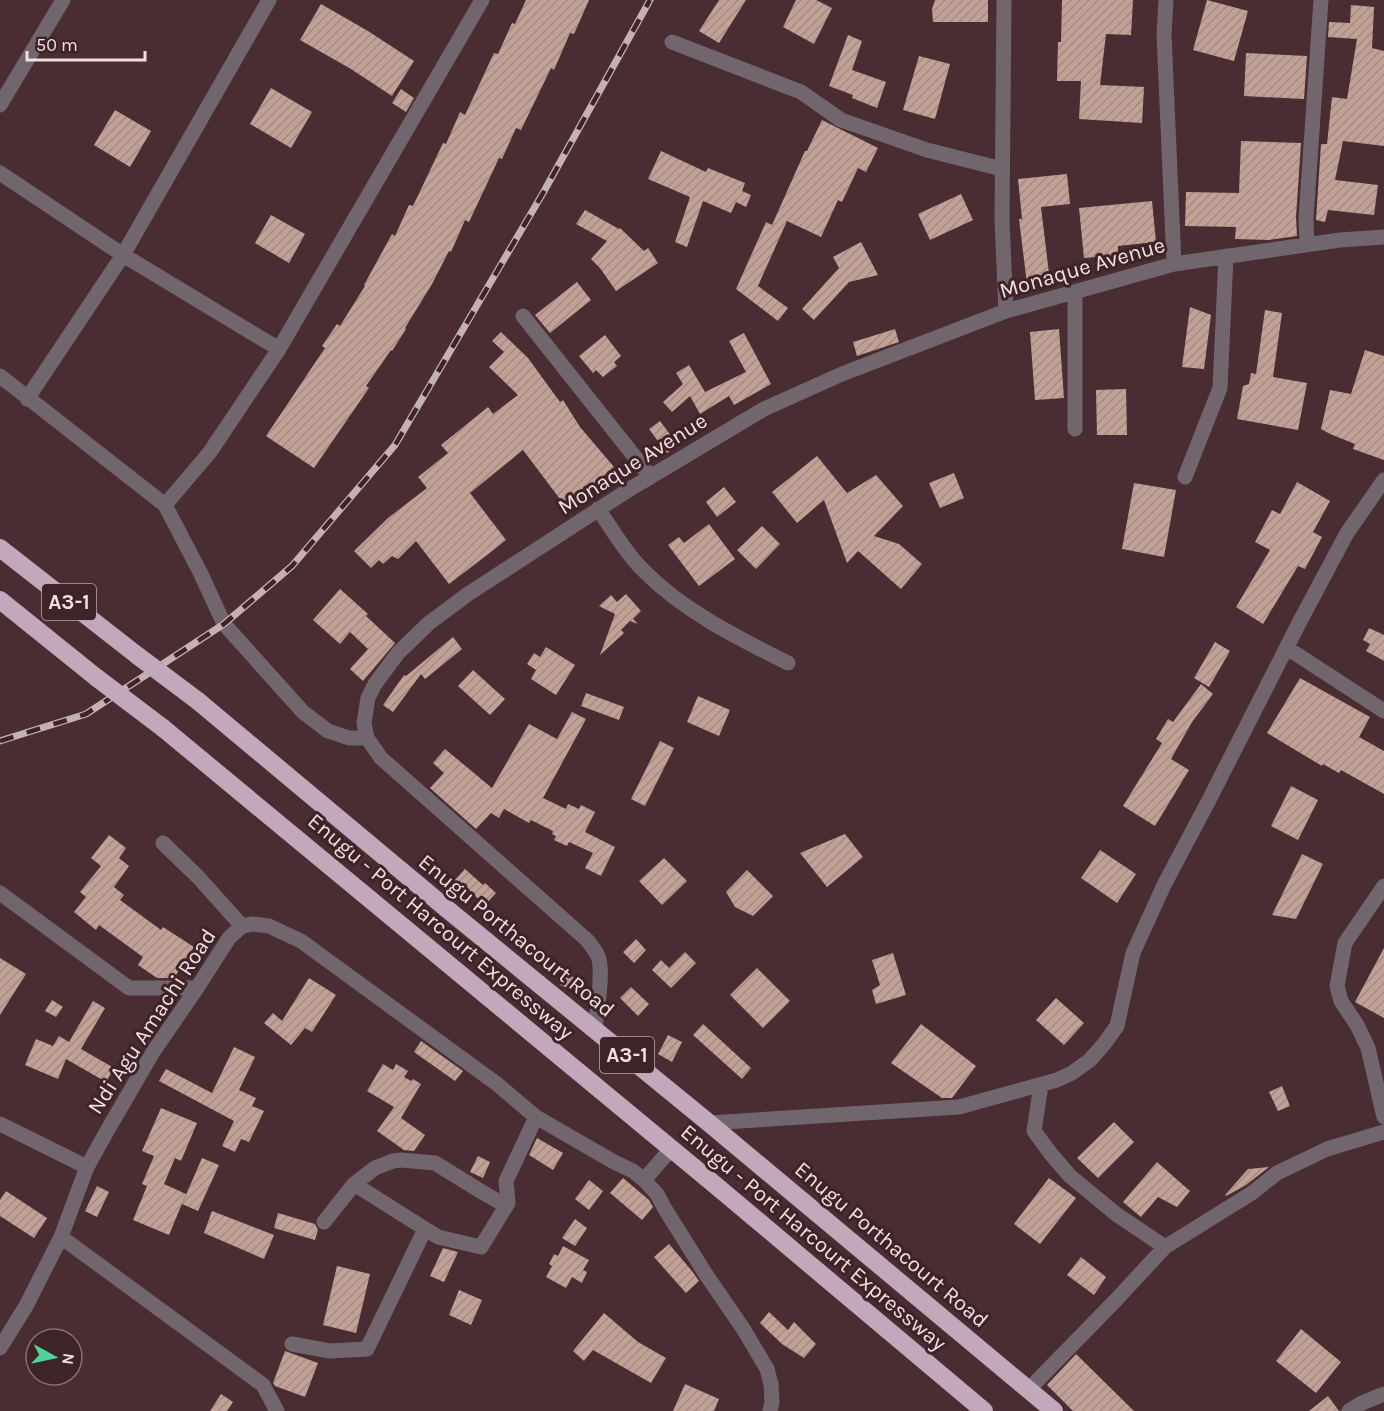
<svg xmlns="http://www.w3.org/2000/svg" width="1384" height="1411" viewBox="0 0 1384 1411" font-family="Karla,sans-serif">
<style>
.building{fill:url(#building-hatch)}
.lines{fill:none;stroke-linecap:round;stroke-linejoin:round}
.minor{stroke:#72666e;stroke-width:15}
.highway{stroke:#c3a8bb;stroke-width:18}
.rail-casing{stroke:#c5b0b4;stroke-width:7}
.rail{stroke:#3e2328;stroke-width:4.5;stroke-dasharray:14;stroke-linecap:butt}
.highway-bridge{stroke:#c3a8bb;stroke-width:18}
.labels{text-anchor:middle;stroke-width:6;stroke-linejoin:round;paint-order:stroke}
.shield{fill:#3e2328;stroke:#bca7aa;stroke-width:1.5}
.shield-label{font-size:21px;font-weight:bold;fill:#f2dfe2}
.street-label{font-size:22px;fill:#f2dfe2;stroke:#3e2328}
</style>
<defs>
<pattern id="building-hatch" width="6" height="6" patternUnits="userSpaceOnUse" patternTransform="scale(1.5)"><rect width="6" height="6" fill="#c1a196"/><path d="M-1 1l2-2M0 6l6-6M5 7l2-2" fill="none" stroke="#a38a82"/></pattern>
</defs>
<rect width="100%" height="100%" fill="#492d32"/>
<path class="building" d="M526 0H589L574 34 570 33 554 70 551 68 521 130 516 128 502 159 499 158 469 222 465 220 451 252 449 251 432 284 405 328 406 329 392 351 391 350 366 386 369 388 314 468 266 436 325 348 322 346 337 324 340 326 365 286 364 285 392 234 395 236 409 205 413 206 443 143 446 144 460 112 465 115 494 53 498 54 512 23 515 24Z
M719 0H746L719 43 699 31Z
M796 0H816L832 8 814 44 783 27Z
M935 0H988V22H933L932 9Z
M1062 0H1133L1131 35 1106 34 1100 85 1144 87 1142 123 1079 119 1081 81H1057L1058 42H1061Z
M1207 0 1248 11 1234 61 1193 50Z
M321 4 368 31 414 61 392 96 351 69 300 40Z
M1351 5 1374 7 1372 48 1384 51V146L1343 141 1335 180 1378 185 1374 215 1328 210 1325 222 1316 220 1321 144H1327L1332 97 1347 99 1357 39 1328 37 1329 22 1350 23Z
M848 35 862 41 852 70 886 82 877 108 852 98 853 95 829 86Z
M1246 53 1307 56 1304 99 1244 96Z
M919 56 950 64 935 119 903 110Z
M271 88 312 112 291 148 250 124Z
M401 89 414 98 406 112 392 103Z
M115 110 151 131 130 167 94 145Z
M822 120 878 148 866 172 858 168 842 202 838 200 821 237 787 221 758 286 788 308 778 321 736 289 766 222 772 225 805 151H807Z
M1241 141 1301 143 1296 217 1297 236 1269 240 1235 239 1236 227 1185 226 1186 192 1239 193Z
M661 151 706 172 708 168 745 183 742 191 751 195 746 207 736 202 731 213 703 201 687 247 675 242 690 197 648 179Z
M1067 174 1070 204 1041 207 1050 282 1027 284 1019 219H1022L1018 179Z
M961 194 973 220 930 240 918 214Z
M1152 201 1156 242 1118 246V255L1084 258 1079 208Z
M585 210 619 229 620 228 644 251 648 248 658 263 616 291 600 268 591 259 607 241 576 224Z
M271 215 305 234 289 263 255 243Z
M861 242 878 275 849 282 814 320 802 309 839 268 833 257Z
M577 282 591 300 550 333 535 315Z
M1190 307 1211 315 1204 369 1182 367Z
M1265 310 1282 313 1273 377 1307 383 1298 430 1237 419 1243 386 1249 384 1251 373 1256 374Z
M895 329 899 342 857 356 853 342Z
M1059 329 1064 398 1035 400 1030 332Z
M501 332 528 358 560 402 563 400 580 427 614 467 591 487 595 492 569 511 523 450 470 493 506 540 487 555 449 584 416 541 398 559 392 556 383 564 379 560 371 568 354 551 388 518 427 488 418 477 448 453 441 445 488 407 493 414 518 395 489 367 504 352 492 341Z
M744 333 771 384 734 405 729 396 700 414 690 396 672 412 663 402 683 384 676 373 689 365 705 392 746 372 729 341Z
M605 335 621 356 614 362 617 366 603 377 596 370 593 373 579 356Z
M1365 350 1384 356V460L1353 449 1355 444 1330 434 1321 429 1330 390 1351 394Z
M1126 389 1127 435H1097L1096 390Z
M660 421 678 445 667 453 649 429Z
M817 456 847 493 876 475 903 506 874 536 899 544 922 564 901 589 858 551 847 563 824 500 797 523 772 492Z
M954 473 964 498 940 508 929 483Z
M1297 482 1330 501 1313 532 1322 537 1305 569 1298 566 1263 624 1236 607 1270 550 1255 542 1272 510 1280 514Z
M1134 483 1176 490 1164 557 1122 549Z
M724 487 736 502 717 517 706 502Z
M709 524 735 559 699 586 668 545 679 537 684 543Z
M762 526 780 544 756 569 737 550Z
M340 589 368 614 366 616 395 643 363 681 350 669 368 649 350 632 340 644 313 620Z
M626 594 641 611 633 619 638 624 630 621 621 630 624 633 600 655 615 614 599 606 611 595 617 602Z
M1369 628 1384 635V661L1366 651 1370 644 1363 640Z
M453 637 462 649 425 679 421 674 393 712 383 705 404 675 406 676Z
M1215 642 1230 651 1209 687 1194 678Z
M546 647 575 665 556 695 531 679 536 670 527 664 534 653 540 657Z
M473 670 505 699 490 715 458 686Z
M1300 678 1370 717 1359 737 1384 751V794L1341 770 1339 773 1323 764 1322 766 1267 733Z
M1201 684 1213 694 1192 722 1171 759 1189 770 1155 826 1123 806 1162 743 1156 739 1168 719 1173 722Z
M586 693 624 707 619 720 581 706Z
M698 696 730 710 719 736 687 722Z
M572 712 586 719 543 798 566 809 568 804 579 809 581 805 595 812 585 832 615 847 601 876 585 868 593 853 569 842 567 846 554 840 556 836 552 834 553 831 531 820 529 823 504 809 499 818 491 813 476 829 430 788 444 773 433 763 445 749 492 788 529 724 557 739Z
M660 741 674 748 645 806 631 799Z
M1291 786 1318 800 1298 840 1271 826Z
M845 834 863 857 827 887 800 853Z
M109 835 126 848 119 858 129 866 114 887 124 895 120 900 161 930 163 927 194 947 174 978H157L138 965 143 957 99 925 96 930 74 912 86 897 80 892 101 866 91 858Z
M1100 850 1136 874 1117 903 1081 878Z
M1302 854 1323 864 1296 919 1272 915Z
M664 858 687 881 662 905 639 881Z
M465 869 483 885 485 883 496 893 485 905 469 890 467 892 454 881Z
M747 870 773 896 753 916 735 907 726 892Z
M636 939 646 950 634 963 623 952Z
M1384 948V1018L1355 1002Z
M685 952 696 963 671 988 652 970 661 960 669 968Z
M893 953 906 995 876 1004 872 990 880 985 872 960Z
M0 958 26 974 0 1015Z
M757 968 790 1001 763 1028 730 995Z
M564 973 578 979 573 990 560 985Z
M309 978 336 995 312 1032 305 1028 291 1045 264 1023 273 1013 282 1021Z
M631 987 649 1004 638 1016 620 998Z
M1056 998 1084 1023 1064 1045 1036 1020Z
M52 1000 63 1007 56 1017 45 1011Z
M93 1001 105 1008 81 1049 114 1068 106 1082 66 1059 58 1079 25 1065 36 1039 53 1046 59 1036 69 1042Z
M703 1024 751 1068 742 1079 693 1035Z
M921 1024 976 1066 952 1098H942L891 1063Z
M668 1035 682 1042 672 1062 658 1054Z
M421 1041 463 1071 455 1081 414 1052Z
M234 1047 255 1057 239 1090 256 1098 252 1106 264 1111 249 1142 241 1139 235 1152 222 1146 234 1121 159 1081 166 1069 212 1093Z
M383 1064 393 1070 396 1064 408 1071 404 1077 411 1081 413 1079 421 1084 401 1118 425 1135 414 1151 404 1150 377 1131 394 1107 367 1091Z
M1282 1086 1290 1106 1278 1111 1269 1092Z
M161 1108 197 1123 181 1161 175 1158 164 1184 186 1194 169 1235 133 1220 147 1186 142 1184 154 1156 142 1151Z
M1114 1122 1134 1142 1098 1178 1077 1158Z
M537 1138 563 1153 553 1170 529 1155Z
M478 1156 490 1162 483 1178 470 1172Z
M202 1158 219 1165 198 1211 182 1204Z
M1157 1162 1190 1191 1177 1207 1158 1197 1141 1217 1123 1202Z
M1269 1167 1246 1185 1226 1196 1225 1195 1248 1169Z
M623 1178 649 1200 653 1207 642 1220 610 1193Z
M1049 1178 1076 1198 1040 1244 1014 1224Z
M589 1180 603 1191 589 1210 575 1199Z
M97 1186 109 1192 97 1217 85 1211Z
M6 1191 47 1218 34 1238 0 1216V1200Z
M212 1211 274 1235 264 1259 204 1233Z
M278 1213 315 1224 318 1230 315 1240 274 1228Z
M575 1219 587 1228 575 1246 562 1238Z
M669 1244 692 1271 699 1281 686 1293 654 1257Z
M563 1246 589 1260 583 1270 587 1272 582 1283 572 1277 566 1288 546 1277 552 1266 549 1264 554 1254 558 1256Z
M443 1248 458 1252 444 1282 430 1276Z
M1081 1257 1106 1277 1094 1295 1067 1275Z
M337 1266 370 1274 356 1333 323 1325Z
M459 1290 482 1300 471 1325 449 1315Z
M769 1312 788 1330 794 1322 816 1344 804 1358 782 1344 760 1323Z
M604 1313 638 1342 666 1358 651 1383 593 1350 584 1361 573 1351Z
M1301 1329 1341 1362 1316 1393 1276 1361Z
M285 1351 318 1363 305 1397 275 1386 273 1383Z
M1076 1354 1134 1411H1073L1047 1385Z
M685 1384 719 1399 714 1411H673Z
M221 1394 233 1402 227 1411H210Z
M1328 1396 1339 1411H1309Z"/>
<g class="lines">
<path class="minor" d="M1004 0 1002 220 1006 311
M1166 0 1164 34 1174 264
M672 42 801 92 841 120 927 150 1002 169
M0 105 63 0
M0 173 123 255 279 349
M1307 244 1306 218 1321 0
M1075 292V429
M523 316 650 476
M0 376 165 505
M27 399 123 255 269 0
M1185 477 1220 388 1226 256
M598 509C612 529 625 552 642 569 683 611 736 637 788 663
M1287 648 1384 711
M367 738H349L328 731 303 712 224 624 200 572 165 505 210 452 279 349 482 0
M163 843 198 877 242 926
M1384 886 1345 943 1337 986 1341 1001 1357 1025 1368 1048 1384 1117
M0 893 129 988H197
M595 1029C597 1011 604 971 598 956 595 950 591 945 587 940L381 758 367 738 364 723 368 698 375 684 398 653 429 623 468 594 630 489 764 409 842 374 1006 311 1174 264 1340 240 1384 237
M1041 1085 1034 1131 1051 1154 1070 1176 1116 1214 1165 1247
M709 1123 959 1107 1057 1080 1072 1073 1090 1060 1104 1044 1117 1026 1133 953 1164 885 1209 800 1299 623 1347 533 1384 480
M0 1124 87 1167
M644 1180 664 1157 673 1150
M354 1184 438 1237 481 1247 508 1203
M324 1222 354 1184 375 1168 393 1161 401 1160 435 1163 482 1192 503 1204 508 1203 506 1181 536 1117
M61 1237 263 1385 277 1411
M292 1344 330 1351 367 1349 425 1229
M0 1348 26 1306 61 1237 87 1167 107 1131 153 1052 197 988 229 938 242 926 253 924 269 926 301 941 497 1084 536 1117 614 1162 633 1171 644 1180 657 1194 665 1209 705 1273 744 1330 767 1369 771 1384 772 1402 770 1411
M1029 1389 1115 1301 1165 1247 1252 1193 1277 1173 1327 1149 1384 1132
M1349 1411 1362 1403 1384 1394"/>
<path class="highway" d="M0 548 138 656
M0 600 97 678
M198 701 447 909 709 1123 1054 1411
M163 728 714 1184 984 1411"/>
<g class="rail-casing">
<path id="rail" d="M0 741 86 714 224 624 292 566 395 445 543 193 650 0"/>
</g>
<use href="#rail" class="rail"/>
<path class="highway-bridge" d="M138 656 198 701
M97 678 163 728"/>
</g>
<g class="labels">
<g class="shield">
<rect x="42" y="584" width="54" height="36" rx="4.5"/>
<rect x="600" y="1037" width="54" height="36" rx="4.5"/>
</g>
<g class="shield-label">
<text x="69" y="609">A3-1</text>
<text x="627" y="1062">A3-1</text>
</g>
<g class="street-label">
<text transform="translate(1082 267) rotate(-16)" y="8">Monaque Avenue</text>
<text transform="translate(632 463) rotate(-32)" y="8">Monaque Avenue</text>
<text transform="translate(441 926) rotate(40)" y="8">Enugu - Port Harcourt Expressway</text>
<text transform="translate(517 935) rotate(39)" y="8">Enugu Porthacourt Road</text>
<text transform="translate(151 1021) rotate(-57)" y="8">Ndi Agu Amachi Road</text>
<text transform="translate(814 1237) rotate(40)" y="8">Enugu - Port Harcourt Expressway</text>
<text transform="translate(892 1244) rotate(40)" y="8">Enugu Porthacourt Road</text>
</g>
</g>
<g transform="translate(54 1357) rotate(98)"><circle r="28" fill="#3e2328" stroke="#866e72" stroke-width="1.5"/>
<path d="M0-4.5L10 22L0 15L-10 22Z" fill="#4cd49b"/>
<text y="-9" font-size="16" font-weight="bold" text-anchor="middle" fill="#f2dfe2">N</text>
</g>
<path d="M27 51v9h118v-9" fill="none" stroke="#f2dfe2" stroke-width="3"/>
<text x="36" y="51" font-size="18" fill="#f2dfe2" stroke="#3e2328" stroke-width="4.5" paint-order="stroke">50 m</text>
</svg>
